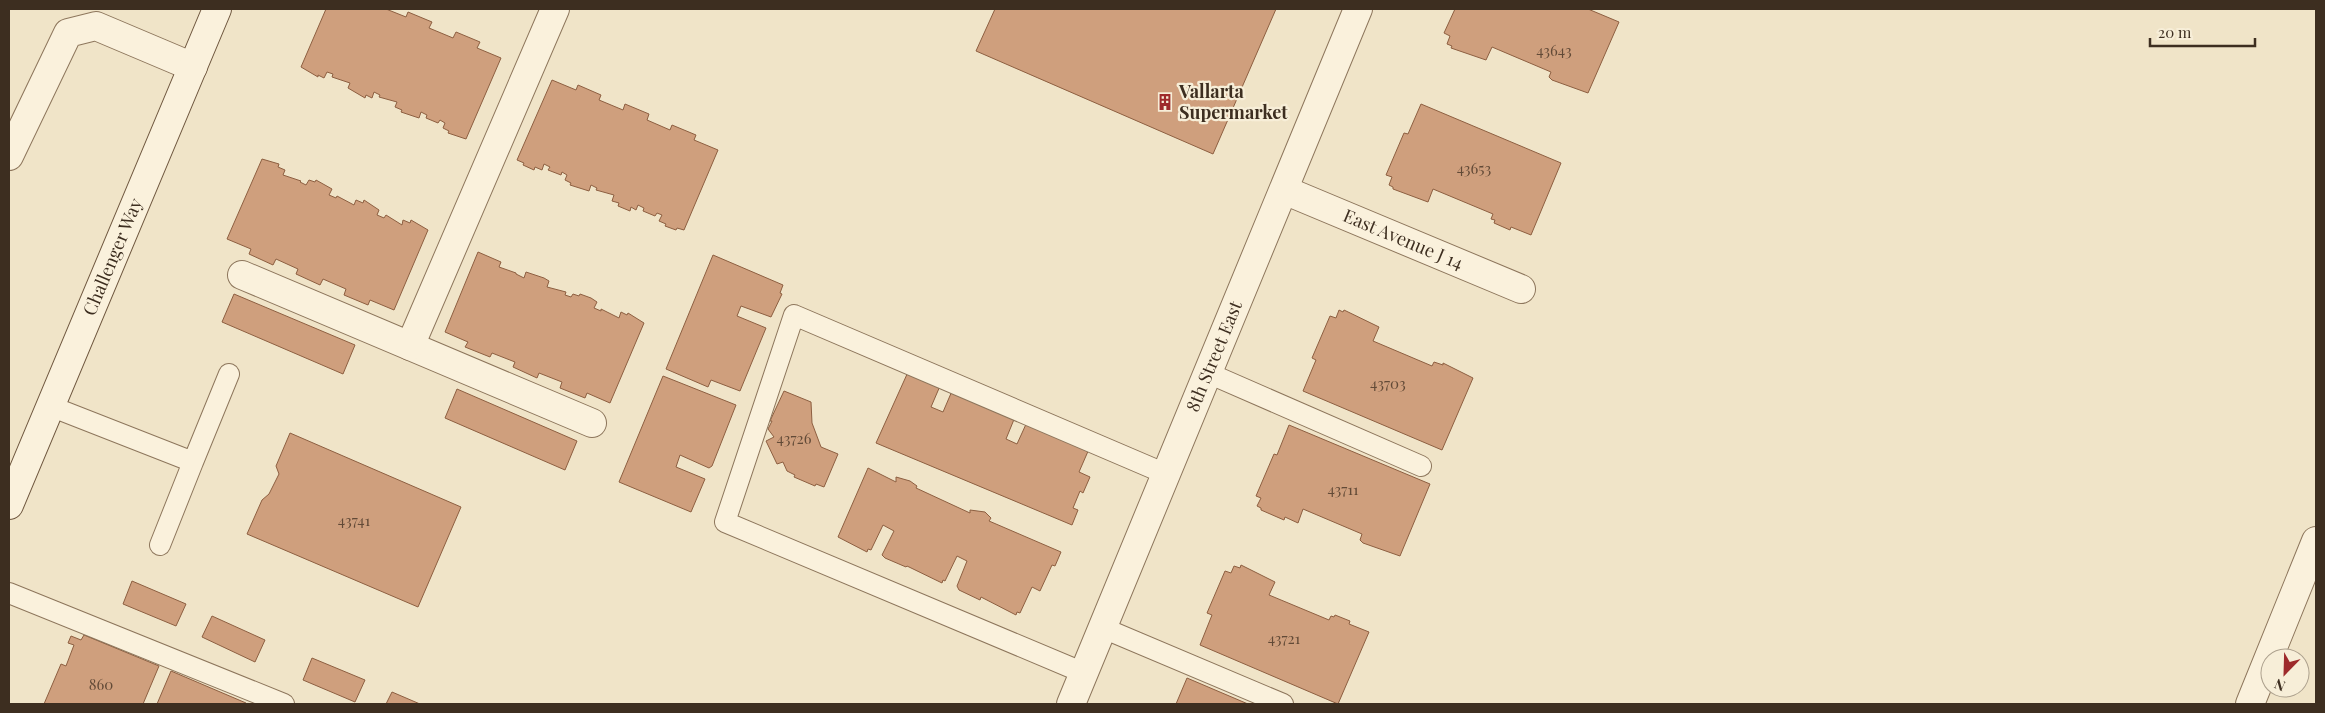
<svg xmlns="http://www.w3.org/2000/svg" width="2325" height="713" viewBox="0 0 2325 713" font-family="'Playfair Display',serif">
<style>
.building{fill:#cf9f7d;stroke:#8d5f41}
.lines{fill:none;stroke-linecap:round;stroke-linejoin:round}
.service-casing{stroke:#8d765c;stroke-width:22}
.minor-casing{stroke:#8d765c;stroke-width:30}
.secondary-casing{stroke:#6f573f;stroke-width:30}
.service{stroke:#faf1dc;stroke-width:20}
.minor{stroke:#faf1dc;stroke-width:28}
.secondary{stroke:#faf1dc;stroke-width:28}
.labels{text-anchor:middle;stroke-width:4.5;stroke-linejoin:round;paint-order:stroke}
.number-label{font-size:15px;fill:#624a37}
.poi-label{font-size:18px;font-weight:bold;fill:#3d2e20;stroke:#f7eed8;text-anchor:start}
.street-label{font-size:18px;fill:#3d2e20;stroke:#f7eed8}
</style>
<rect width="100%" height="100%" fill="#f0e4c8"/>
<path class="building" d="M326 9H386L406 17 408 12 432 22 429 28 453 38 456 32 480 42 477 48 501 58 466 139 448 133 449 131 443 128 445 123 440 120 438 123 426 118 427 115 421 112 419 118 401 112 402 110 395 107 397 102 379 97 380 95 374 92 372 98 366 95 365 98 348 88 350 83 332 77 333 74 327 72 324 78 318 75V77L301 67Z
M995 9H1276L1213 154 976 51Z
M1455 9H1588L1619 22 1588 93 1552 80 1549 77 1551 72 1492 47 1486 60 1451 48 1452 46 1447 44 1450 36 1444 33Z
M552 80 576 90 578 85 601 95 599 100 623 110 625 104 649 114 647 120 670 130 672 125 696 135 694 140 718 150 684 230 677 228 676 230 665 226 666 224 659 221 662 215 657 213 655 216 643 211 644 208 638 205 636 210 631 207 630 211 618 206 619 203 612 201 614 195 596 190 597 188 591 185 589 191 570 185 571 183 565 180 567 175 562 172 561 175 548 170 550 167 544 164 542 170 535 167 534 170 523 165 524 163 517 160Z
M1421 104 1561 163 1531 235 1511 227 1510 230 1494 223 1495 220 1491 219 1493 214 1433 189 1428 202 1393 189V187L1389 185 1392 177 1386 175 1404 133 1408 134Z
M262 159 279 164 278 167 285 170 283 175 301 181 300 182 306 185 309 180 315 182 316 180 332 189 329 195 336 198 337 196 354 205 356 200 363 203 364 200 379 210 377 215 384 218 386 215 402 225 403 220 410 223 411 220 428 230 394 310 370 300 368 305 344 295 346 289 323 279 320 285 296 274 298 269 276 259 273 265 249 254 251 249 227 239Z
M478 252 501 262 499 267 516 273V274L524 278 526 272 544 278 549 281 547 287 566 292 565 295 571 297 573 294 579 296 580 294 591 298 597 302 594 308 601 311V309L619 318 621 312 627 315 628 313 644 323 610 403 587 393 585 398 560 388 562 382 539 373 537 378 513 367 515 362 492 353 490 357 465 347 468 342 445 332Z
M713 255 783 285 780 293 782 294 771 317 741 306 737 316 766 328 740 391 711 380 708 387 666 369Z
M234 294 355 345 343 374 222 322Z
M1339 310 1343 312 1344 310 1379 327 1373 341 1432 366 1434 362 1443 365V363L1473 378 1442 450 1303 391 1316 360 1312 358 1330 316 1336 318Z
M908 372 940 386 931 407 943 412 952 391 1015 417 1006 439 1017 444 1027 422 1089 449 1079 472 1090 477 1083 493 1080 491 1073 508 1078 510 1072 525 876 443Z
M663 376 736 405 712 466 709 468 680 455 676 467 705 479 691 512 619 482Z
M457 389 577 441 565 470 445 418Z
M784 391 811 402 812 423 821 447 838 454 824 487 816 484 815 486 794 477 795 475 787 471 783 462 777 464 766 441 774 437 768 429 772 421H770Z
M1289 425 1430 484 1400 556 1363 543 1360 540 1362 534 1303 509 1298 523 1285 517 1284 520 1261 510V508L1257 506 1261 498 1256 496 1274 454 1277 455Z
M290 433 461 507 418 607 247 534 262 500 269 494 279 474 276 466Z
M868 468 896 482V477L910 481 917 486 916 488 970 513V510L985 512 991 518 989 521 1061 552 1055 566 1052 565 1040 591 1032 587 1020 613 1017 612 1016 615 981 597 980 600 959 590 957 586 967 561 957 556 945 581 943 580 942 583 907 566 906 567 885 558 882 555 894 531 883 525 871 550 868 549 867 552 838 537Z
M1241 565 1275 582 1269 595 1329 620 1331 616 1334 617 1335 615 1350 621 1349 624 1369 632 1338 704 1200 645 1212 615 1207 613 1225 571 1231 573 1234 566 1240 568Z
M132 581 186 604 176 626 123 604Z
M212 616 265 640 255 662 202 637Z
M84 635 159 666 143 704H44L61 664 66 666 74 645 68 643 71 636 81 640Z
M312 658 365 680 355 702 303 680Z
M171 671 246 703 245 704H157Z
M1187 678 1248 704H1176Z
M392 692 420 704H386Z"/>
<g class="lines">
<g class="service-casing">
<path id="service" d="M1208 373 1421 466
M50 406 193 462 160 545
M193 462 229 374
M9 593 284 704
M1103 628 1283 704
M1084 673 725 522 794 315 1166 474"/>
</g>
<g class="minor-casing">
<g id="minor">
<path d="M9 156 68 33 96 26 193 67"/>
<path id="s1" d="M1284 190 1521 289"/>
<path d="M242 275 592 423"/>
<path d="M410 346 555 9"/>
<path id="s2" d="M1071 704 1358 9"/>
<path d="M2250 704 2316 541"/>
</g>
</g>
<g class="secondary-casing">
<g id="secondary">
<path id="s3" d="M9 505 217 9"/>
</g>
</g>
<use href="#service" class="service"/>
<use href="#minor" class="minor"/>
<use href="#secondary" class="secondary"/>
</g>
<defs>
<g id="building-bare" transform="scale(1.35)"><path d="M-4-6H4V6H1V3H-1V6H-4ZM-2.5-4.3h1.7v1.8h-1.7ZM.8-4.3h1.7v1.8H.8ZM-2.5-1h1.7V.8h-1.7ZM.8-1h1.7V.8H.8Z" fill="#9e2a2b" stroke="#f7eed8" stroke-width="2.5" paint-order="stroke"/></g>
</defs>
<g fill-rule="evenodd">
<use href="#building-bare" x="1165" y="102"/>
</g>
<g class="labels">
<g class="number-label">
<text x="1554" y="56">43643</text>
<text x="1474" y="174">43653</text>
<text x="1388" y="389">43703</text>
<text x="794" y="444">43726</text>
<text x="1343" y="495">43711</text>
<text x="354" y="526">43741</text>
<text x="1284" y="644">43721</text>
<text x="101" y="690">860</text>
</g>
<g class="poi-label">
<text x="1179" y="98">Vallarta<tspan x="1179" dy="21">Supermarket</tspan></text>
</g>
<g class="street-label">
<text dy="6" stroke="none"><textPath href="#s1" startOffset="129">East Avenue J 14</textPath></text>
<text dy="6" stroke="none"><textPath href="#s3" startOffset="269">Challenger Way</textPath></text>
<text dy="6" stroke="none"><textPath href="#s2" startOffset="376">8th Street East</textPath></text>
</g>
</g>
<rect width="2325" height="713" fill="none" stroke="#3d2e20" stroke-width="20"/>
<g transform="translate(2285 673) rotate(203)"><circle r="24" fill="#f7eed8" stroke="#ada18e"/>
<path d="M0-4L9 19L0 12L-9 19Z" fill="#9e2a2b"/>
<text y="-8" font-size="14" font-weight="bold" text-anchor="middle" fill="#3d2e20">N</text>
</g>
<path d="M2150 38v8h105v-8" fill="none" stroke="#3d2e20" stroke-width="2.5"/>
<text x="2158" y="38" font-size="15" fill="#3d2e20" stroke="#f7eed8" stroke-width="4" paint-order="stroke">20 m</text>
</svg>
